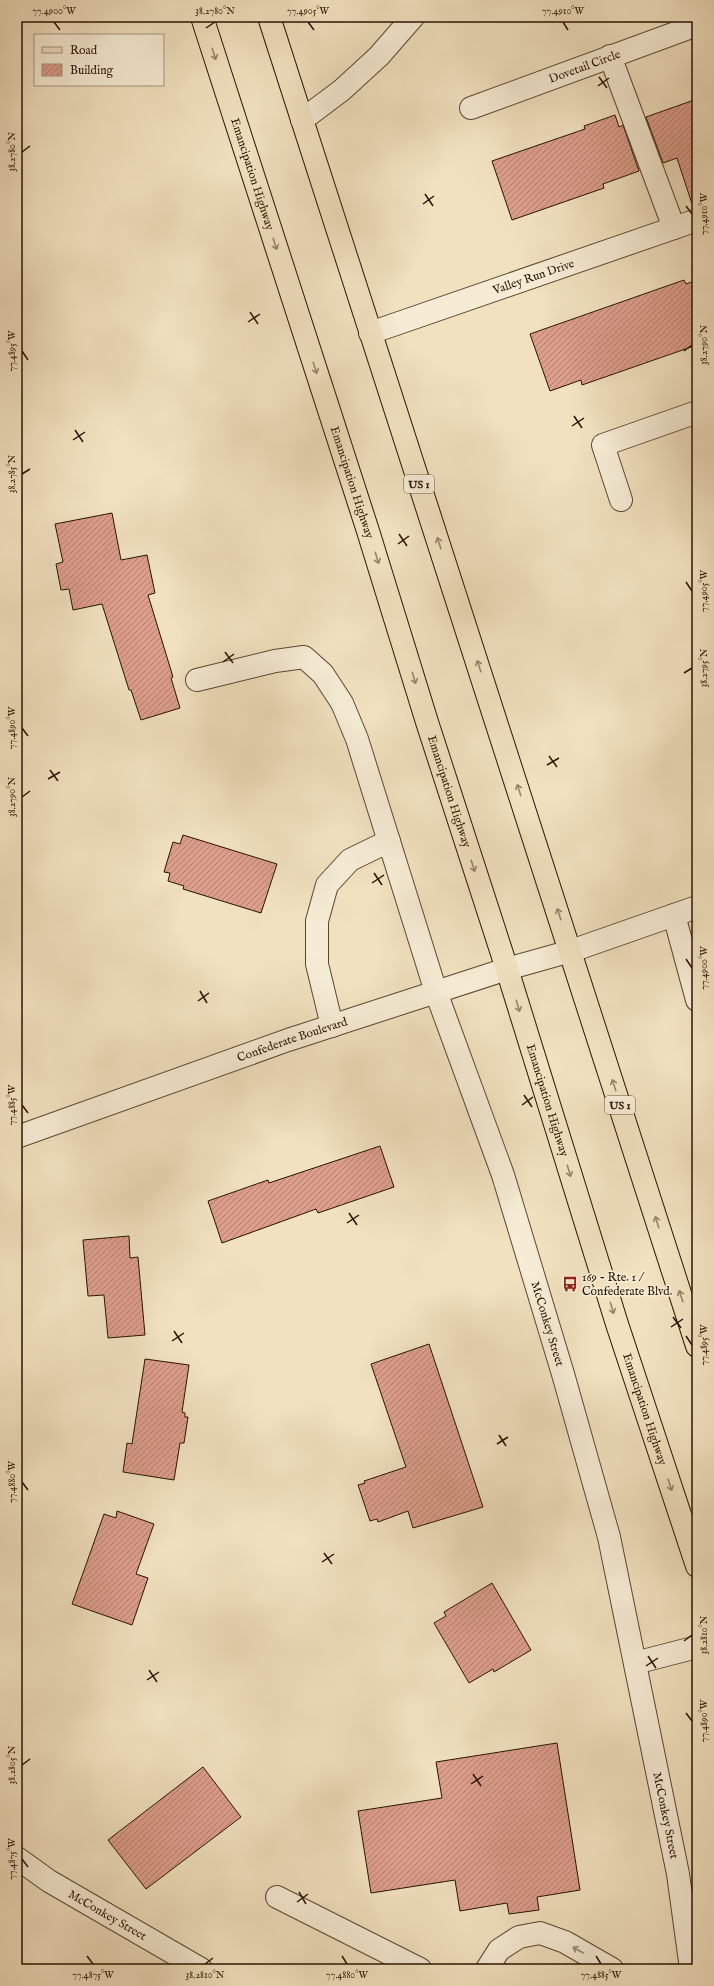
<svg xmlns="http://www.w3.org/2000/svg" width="714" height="1986" viewBox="0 0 714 1986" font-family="'IM FELL English',serif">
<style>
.building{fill:url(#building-hatch);stroke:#281302}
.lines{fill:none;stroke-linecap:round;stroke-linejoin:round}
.minor-casing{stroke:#5a4631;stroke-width:24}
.major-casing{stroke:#281302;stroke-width:24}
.minor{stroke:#f6ecd5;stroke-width:22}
.major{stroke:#f1e1bf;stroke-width:22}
.oneway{stroke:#97846a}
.oneway2{stroke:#998a76}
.ticks{fill:none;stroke:#281302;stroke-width:1.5}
.labels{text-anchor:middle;stroke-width:3.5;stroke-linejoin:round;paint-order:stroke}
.shield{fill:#f6ecd5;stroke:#665441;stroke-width:1}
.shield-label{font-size:11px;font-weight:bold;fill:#281302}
.street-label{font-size:12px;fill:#281302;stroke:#f6ecd5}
.poi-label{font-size:12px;fill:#281302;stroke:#f6ecd5;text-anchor:start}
.neatline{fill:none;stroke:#281302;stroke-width:1.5}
.ticks-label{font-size:10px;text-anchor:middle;fill:#281302}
</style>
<defs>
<pattern id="building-hatch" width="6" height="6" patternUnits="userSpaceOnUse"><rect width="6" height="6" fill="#dd9e8c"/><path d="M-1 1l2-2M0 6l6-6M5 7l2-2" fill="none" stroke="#b38070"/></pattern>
</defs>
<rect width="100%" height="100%" fill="#f1e1bf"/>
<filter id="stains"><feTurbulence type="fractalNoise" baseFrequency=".005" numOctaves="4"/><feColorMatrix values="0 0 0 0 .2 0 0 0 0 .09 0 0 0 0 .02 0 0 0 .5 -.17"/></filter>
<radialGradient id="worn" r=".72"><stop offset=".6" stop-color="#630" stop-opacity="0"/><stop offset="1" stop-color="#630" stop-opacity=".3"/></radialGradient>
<path class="building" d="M697 99V203L692 204 677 158 663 163 646 117Z
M615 115 619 127 623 125 639 171 603 184 604 188 512 220 492 161 585 129 584 126Z
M684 280 686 284 697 280V345L582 385 581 380 550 391 530 334Z
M112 513 121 560 147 555 155 593 148 595 173 677 171 678 180 708 141 720 131 690H129L102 604 73 610 69 589 61 590 56 564 63 562 55 524Z
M183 835 277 864 261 913 183 889 184 886 168 881 170 873 164 872 173 842 180 844Z
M380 1146 394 1187 318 1213 316 1209 222 1243 208 1201 268 1180 269 1183Z
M129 1236 130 1258 138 1257 145 1335 108 1338 104 1295 88 1296 83 1240Z
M429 1344 483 1507 413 1528 408 1511 378 1522 377 1519 370 1521 358 1485 365 1483 364 1481 406 1467 371 1364Z
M145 1359 189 1365 182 1412 185 1413V1417H188L184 1443H180L174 1480 123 1472 127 1443 132 1444Z
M117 1511 154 1524 136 1574 148 1578 132 1625 72 1604 104 1514 116 1518Z
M492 1583 531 1650 494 1672 493 1669 469 1683 434 1623 446 1616 444 1612Z
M557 1743 580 1890 537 1897 539 1910 509 1914 507 1903 460 1911 455 1880 371 1893 358 1811 442 1798 436 1762Z
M203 1767 241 1817 146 1889 108 1840Z"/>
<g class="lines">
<g class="minor-casing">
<g id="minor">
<path d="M610 56 674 228"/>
<path id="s1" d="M471 108 697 25"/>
<path d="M302 120 342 90 379 56 413 17"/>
<path id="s2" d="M370 333 697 220"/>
<path d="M621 500 603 445 697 412"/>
<path id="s3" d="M197 680 275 661 304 657 323 674 342 703 357 739 436 992 503 1175 563 1374 609 1537 678 1874 691 1969"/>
<path d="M674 915 697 1000"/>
<path d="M332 1026 317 964V921L327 885 350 860 389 841"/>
<path id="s4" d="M17 1137 288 1040 507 969 571 951 697 907"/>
<path d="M635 1663 697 1647"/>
<path id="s5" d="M17 1858 49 1881 201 1969"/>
<path d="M277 1897 420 1969"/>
<path d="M487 1969 499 1950 519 1937 540 1933 565 1942 612 1969"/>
</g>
</g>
<g class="major-casing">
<g id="major">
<path id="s6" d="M202 17 368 531 427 722 507 969 617 1324 697 1566"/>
<path d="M269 17 697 1346"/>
</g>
</g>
<use href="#minor" class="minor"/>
<use href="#major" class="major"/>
</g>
<defs><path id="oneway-shaft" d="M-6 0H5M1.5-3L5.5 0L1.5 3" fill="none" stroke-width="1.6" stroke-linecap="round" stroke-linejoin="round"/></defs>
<g class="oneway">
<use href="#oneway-shaft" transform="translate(214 54) rotate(72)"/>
<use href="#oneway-shaft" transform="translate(275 244) rotate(72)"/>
<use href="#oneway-shaft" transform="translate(315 368) rotate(72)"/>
<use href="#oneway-shaft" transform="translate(439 543) rotate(-108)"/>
<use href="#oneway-shaft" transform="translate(377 558) rotate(73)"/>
<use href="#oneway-shaft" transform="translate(479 666) rotate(-108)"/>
<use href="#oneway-shaft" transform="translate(414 678) rotate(73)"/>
<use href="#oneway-shaft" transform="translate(519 790) rotate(-108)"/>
<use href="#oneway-shaft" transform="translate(473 866) rotate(72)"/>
<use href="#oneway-shaft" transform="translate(559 914) rotate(-108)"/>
<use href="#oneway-shaft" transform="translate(518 1006) rotate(73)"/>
<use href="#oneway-shaft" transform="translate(614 1085) rotate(-108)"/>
<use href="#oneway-shaft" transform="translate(569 1171) rotate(73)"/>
<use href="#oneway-shaft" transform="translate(657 1222) rotate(-108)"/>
<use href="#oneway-shaft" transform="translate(681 1296) rotate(-108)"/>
<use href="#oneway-shaft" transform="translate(612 1308) rotate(73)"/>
<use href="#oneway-shaft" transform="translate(670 1485) rotate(72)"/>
</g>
<use class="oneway2" href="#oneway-shaft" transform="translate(578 1950) rotate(-150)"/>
<path class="ticks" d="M54 22 60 30M308 22 314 30M563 22 568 30M206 28 215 22M599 77 607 88M598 86 609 78M22 152 30 146M425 194 433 206M423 204 434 196M686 206 692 214M250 312 258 324M248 322 260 314M22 351 28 360M684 351 692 345M574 416 582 428M572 426 584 418M75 430 83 442M73 440 85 432M22 474 30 469M399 534 407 546M398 544 409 536M686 582 692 591M225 652 233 663M223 662 234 654M684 673 692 668M22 728 28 736M549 756 557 767M547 765 559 758M50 770 58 781M48 779 60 772M22 797 30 791M374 873 382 885M372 883 384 875M686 959 692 968M200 991 207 1003M198 1001 209 993M524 1095 532 1107M22 1105 28 1113M522 1105 533 1097M349 1213 357 1225M347 1223 359 1215M673 1317 681 1328M671 1327 683 1319M174 1331 182 1343M686 1336 692 1345M172 1341 184 1333M499 1435 506 1446M497 1444 508 1437M22 1482 28 1490M324 1553 332 1564M322 1562 334 1554M684 1641 692 1635M648 1656 656 1668M646 1666 658 1658M149 1670 157 1682M147 1680 159 1672M686 1713 692 1721M22 1765 30 1759M473 1774 481 1786M471 1784 483 1776M22 1859 28 1867M299 1892 306 1904M297 1902 308 1894M87 1956 93 1964M342 1956 347 1964M596 1956 601 1964M205 1964 213 1958"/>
<defs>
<g id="bus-bare" transform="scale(1.2)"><path d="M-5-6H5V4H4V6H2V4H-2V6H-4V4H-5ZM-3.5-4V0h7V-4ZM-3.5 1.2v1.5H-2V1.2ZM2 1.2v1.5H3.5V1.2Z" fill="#8f2418" stroke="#f6ecd5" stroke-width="2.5" paint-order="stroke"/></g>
</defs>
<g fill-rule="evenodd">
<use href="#bus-bare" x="570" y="1284"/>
</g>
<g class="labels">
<g class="shield">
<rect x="404" y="475" width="30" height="18" rx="3"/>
<rect x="605" y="1096" width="30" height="18" rx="3"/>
</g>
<g class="shield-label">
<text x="419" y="488">US 1</text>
<text x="620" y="1109">US 1</text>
</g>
<g class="street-label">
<text dy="4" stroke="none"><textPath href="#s1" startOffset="121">Dovetail Circle</textPath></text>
<text dy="4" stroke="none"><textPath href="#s6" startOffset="165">Emancipation Highway</textPath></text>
<text dy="4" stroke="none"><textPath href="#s2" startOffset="173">Valley Run Drive</textPath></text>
<text dy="4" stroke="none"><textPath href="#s6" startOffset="489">Emancipation Highway</textPath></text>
<text dy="4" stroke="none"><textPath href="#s6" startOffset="813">Emancipation Highway</textPath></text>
<text dy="4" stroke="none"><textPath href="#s4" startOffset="292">Confederate Boulevard</textPath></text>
<text dy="4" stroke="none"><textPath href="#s6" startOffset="1137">Emancipation Highway</textPath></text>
<text dy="4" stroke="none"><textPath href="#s3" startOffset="824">McConkey Street</textPath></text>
<text dy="4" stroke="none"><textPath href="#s6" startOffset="1461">Emancipation Highway</textPath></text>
<text dy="4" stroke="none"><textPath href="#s3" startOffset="1330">McConkey Street</textPath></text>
<text dy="4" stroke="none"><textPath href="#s5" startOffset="107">McConkey Street</textPath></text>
</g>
<g class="poi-label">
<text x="582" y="1281">169 - Rte. 1 /<tspan x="582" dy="14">Confederate Blvd.</tspan></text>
</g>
</g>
<rect width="714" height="1986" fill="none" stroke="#f1e1bf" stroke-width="44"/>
<rect x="34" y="34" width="130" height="52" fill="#f6ecd5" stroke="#a49581"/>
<rect x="42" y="47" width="20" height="6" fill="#f1e1bf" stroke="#a49581"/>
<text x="70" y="54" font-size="12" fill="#281302">Road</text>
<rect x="42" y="64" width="20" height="12" fill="url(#building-hatch)" stroke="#a49581"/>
<text x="70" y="74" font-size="12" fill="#281302">Building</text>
<rect x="22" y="22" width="670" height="1942" class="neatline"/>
<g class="ticks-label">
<text x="54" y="14">77.4900°W</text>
<text x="215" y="14">38.2780°N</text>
<text x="308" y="14">77.4905°W</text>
<text x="563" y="14">77.4910°W</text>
<text transform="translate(11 152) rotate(-90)" y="4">38.2780°N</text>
<text transform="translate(703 214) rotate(-90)" y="4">77.4910°W</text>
<text transform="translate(703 345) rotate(-90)" y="4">38.2790°N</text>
<text transform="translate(11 351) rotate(-90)" y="4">77.4895°W</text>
<text transform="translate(11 474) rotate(-90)" y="4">38.2785°N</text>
<text transform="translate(703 591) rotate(-90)" y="4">77.4905°W</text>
<text transform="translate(703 668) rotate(-90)" y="4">38.2795°N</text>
<text transform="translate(11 728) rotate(-90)" y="4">77.4890°W</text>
<text transform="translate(11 797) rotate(-90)" y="4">38.2790°N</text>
<text transform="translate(703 968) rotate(-90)" y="4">77.4900°W</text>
<text transform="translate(11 1105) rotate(-90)" y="4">77.4885°W</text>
<text transform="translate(703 1345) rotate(-90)" y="4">77.4895°W</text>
<text transform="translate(11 1482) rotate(-90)" y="4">77.4880°W</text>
<text transform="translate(703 1635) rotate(-90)" y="4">38.2810°N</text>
<text transform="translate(703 1721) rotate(-90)" y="4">77.4890°W</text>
<text transform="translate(11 1765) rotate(-90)" y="4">38.2805°N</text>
<text transform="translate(11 1859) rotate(-90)" y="4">77.4875°W</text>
<text x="93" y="1978">77.4875°W</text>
<text x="205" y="1978">38.2810°N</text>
<text x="347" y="1978">77.4880°W</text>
<text x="601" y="1978">77.4885°W</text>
</g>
<rect width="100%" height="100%" filter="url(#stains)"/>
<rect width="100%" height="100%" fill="url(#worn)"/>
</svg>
